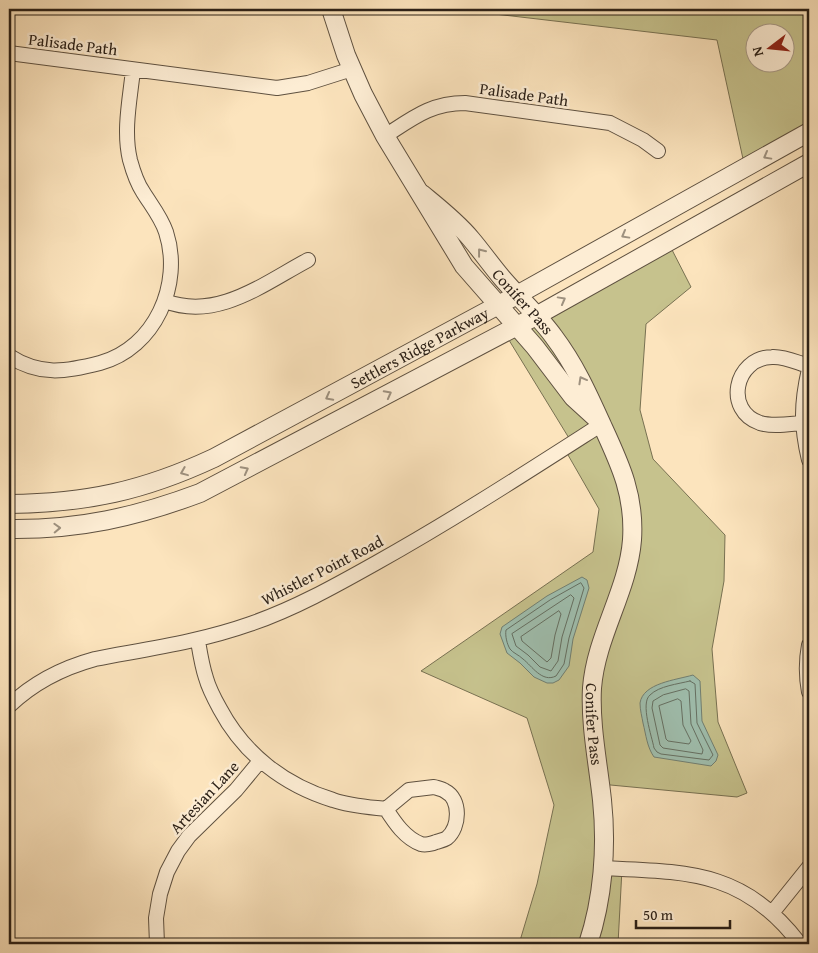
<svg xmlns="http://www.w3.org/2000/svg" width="818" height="953" viewBox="0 0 818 953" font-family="'Gentium Book Plus',serif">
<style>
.green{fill:#c6c28d;stroke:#787152;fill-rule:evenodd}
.water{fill:#9fbfaf;stroke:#717f72}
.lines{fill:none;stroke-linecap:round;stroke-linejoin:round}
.shore{stroke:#657063;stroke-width:1}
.minor-casing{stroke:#5f5140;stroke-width:16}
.tertiary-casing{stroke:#5f5140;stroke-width:20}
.minor{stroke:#fdedd4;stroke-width:14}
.tertiary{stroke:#fdedd4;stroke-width:18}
.oneway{stroke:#9e917f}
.labels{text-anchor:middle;stroke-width:5;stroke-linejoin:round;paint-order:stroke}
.street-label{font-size:16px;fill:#2b2017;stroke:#fdedd4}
</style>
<rect width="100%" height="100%" fill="#fce4bd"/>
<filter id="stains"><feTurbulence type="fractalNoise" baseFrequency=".004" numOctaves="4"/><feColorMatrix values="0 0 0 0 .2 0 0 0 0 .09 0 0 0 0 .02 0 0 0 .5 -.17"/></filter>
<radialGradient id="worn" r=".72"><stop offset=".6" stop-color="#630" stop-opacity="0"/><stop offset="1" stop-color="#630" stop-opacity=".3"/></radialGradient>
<path class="green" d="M452 9H809V132L745 168 717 40ZM756 32H786V62H756Z
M668 242 691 287 646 324 640 410 653 459 725 535 724 581 712 649 718 722 747 793 737 797 600 784 603 868 622 869 618 944H519L537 884 554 805 527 718 421 671 593 552 599 509 564 448 572 443 504 332Z"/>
<path class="water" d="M582 577 587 580 589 588 573 639 569 666 559 680 553 683H547L534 677 520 663 507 653 500 634 502 627 547 596Z
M693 675 700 681 702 721 718 755 716 761 711 766 654 757C647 747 646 735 643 723 642 717 640 710 640 703 643 683 676 680 693 675Z"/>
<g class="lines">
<path class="shore" d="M581 583 584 588 569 638 564 664 556 676C542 683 532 666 523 659 519 655 513 653 510 649 507 644 505 636 506 630L550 600Z
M571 595 574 598 562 637 558 661 551 671 540 667 528 655 516 646 512 634Z
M559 611 561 614 555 635 551 658 547 662 522 641 521 637Z
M690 681 695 684 697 723 713 755 709 760 661 754 657 752 654 748C652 737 640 703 650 695 659 686 678 684 690 681Z
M686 689 689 691 691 724 703 750 702 754 663 748 660 745 652 708 653 701 663 695Z
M678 699 681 701 683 725 691 741 689 744 668 741 666 739 659 706Z"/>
<g class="minor-casing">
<path id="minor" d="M9 53 277 88 308 83 352 69
M385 136C413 118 431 103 465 103L610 123 643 140 658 151
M165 301C217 321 263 284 308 260
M9 356C40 376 65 372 100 363 155 348 183 284 166 232 161 217 151 205 143 192 137 183 133 171 130 160 123 131 130 99 133 70
M809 369C801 404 801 426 809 460
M802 423C789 424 773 427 760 423 724 411 734 358 772 357 784 356 798 363 809 366
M198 641C200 653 202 666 206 678 209 689 215 700 220 709 244 754 284 785 333 800 350 806 368 807 386 809
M809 645C806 661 806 676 809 692
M9 706C33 683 62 668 95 659 147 649 199 642 250 624 294 609 335 586 376 563 453 520 527 472 602 424
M434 787C437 788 442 789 445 791 461 799 460 827 447 838 444 840 439 841 436 842 432 844 425 845 421 844 405 838 395 823 386 809L409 790Z
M603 868C687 872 744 870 800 944
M772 913 809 867
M157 944 156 918 160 894 167 872 178 851 189 836 236 790 260 761"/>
</g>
<g class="tertiary-casing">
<g id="tertiary">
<path d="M331 9 346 55 363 94 385 136 464 266 535 347 573 397 596 418"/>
<path id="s1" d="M422 194C439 208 457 222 471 239 482 252 491 265 502 278 519 298 539 316 554 337 575 365 588 394 602 425 620 464 635 495 632 540 628 591 596 636 592 688 590 725 598 763 602 800 607 847 603 899 588 944"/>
<path id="s2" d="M9 504C87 503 143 491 214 458L517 295 809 132"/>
<path d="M9 529C78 530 136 517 200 493L536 316 809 163"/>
</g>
</g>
<use href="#minor" class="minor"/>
<use href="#tertiary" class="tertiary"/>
</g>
<defs><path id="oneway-chevron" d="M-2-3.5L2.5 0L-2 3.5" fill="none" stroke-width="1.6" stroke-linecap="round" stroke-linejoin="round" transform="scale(1.25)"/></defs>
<g class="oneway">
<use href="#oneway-chevron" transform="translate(767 156) rotate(151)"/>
<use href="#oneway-chevron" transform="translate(625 235) rotate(151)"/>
<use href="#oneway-chevron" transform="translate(481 252) rotate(-128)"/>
<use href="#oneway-chevron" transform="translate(562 300) rotate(-29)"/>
<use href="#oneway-chevron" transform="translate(582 380) rotate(-119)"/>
<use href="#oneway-chevron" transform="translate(388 394) rotate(-28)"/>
<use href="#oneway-chevron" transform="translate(329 397) rotate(152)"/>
<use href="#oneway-chevron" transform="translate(245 470) rotate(-28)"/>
<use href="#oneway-chevron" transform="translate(184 472) rotate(158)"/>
<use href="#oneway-chevron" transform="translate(57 528) rotate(-2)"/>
</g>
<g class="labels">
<g class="street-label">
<text transform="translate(73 44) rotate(7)" y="6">Palisade Path</text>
<text transform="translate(524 94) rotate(8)" y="6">Palisade Path</text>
<text dy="6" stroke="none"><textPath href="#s1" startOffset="148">Conifer Pass</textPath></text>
<text dy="6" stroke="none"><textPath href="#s2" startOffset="445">Settlers Ridge Parkway</textPath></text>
<text transform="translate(322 570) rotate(-27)" y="6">Whistler Point Road</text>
<text dy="6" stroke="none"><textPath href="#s1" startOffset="606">Conifer Pass</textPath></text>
<text transform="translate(204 797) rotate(-47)" y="6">Artesian Lane</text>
</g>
</g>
<rect width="818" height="953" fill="none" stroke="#fce4bd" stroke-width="30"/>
<rect x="10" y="10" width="798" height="933" fill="none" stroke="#2b2017" stroke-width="2.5"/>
<rect x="15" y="15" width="788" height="923" fill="none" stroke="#2b2017"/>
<g transform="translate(770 48) rotate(254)"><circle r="24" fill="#fdedd4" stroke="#a99b88"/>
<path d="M0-4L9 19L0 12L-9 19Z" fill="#8f2418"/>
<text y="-8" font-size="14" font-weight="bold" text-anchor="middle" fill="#2b2017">N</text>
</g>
<path d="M636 920v8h94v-8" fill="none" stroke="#2b2017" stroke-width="2.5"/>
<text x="643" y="920" font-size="15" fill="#2b2017" stroke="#fdedd4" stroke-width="4" paint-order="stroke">50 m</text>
<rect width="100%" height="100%" filter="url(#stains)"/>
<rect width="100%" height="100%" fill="url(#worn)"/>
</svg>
